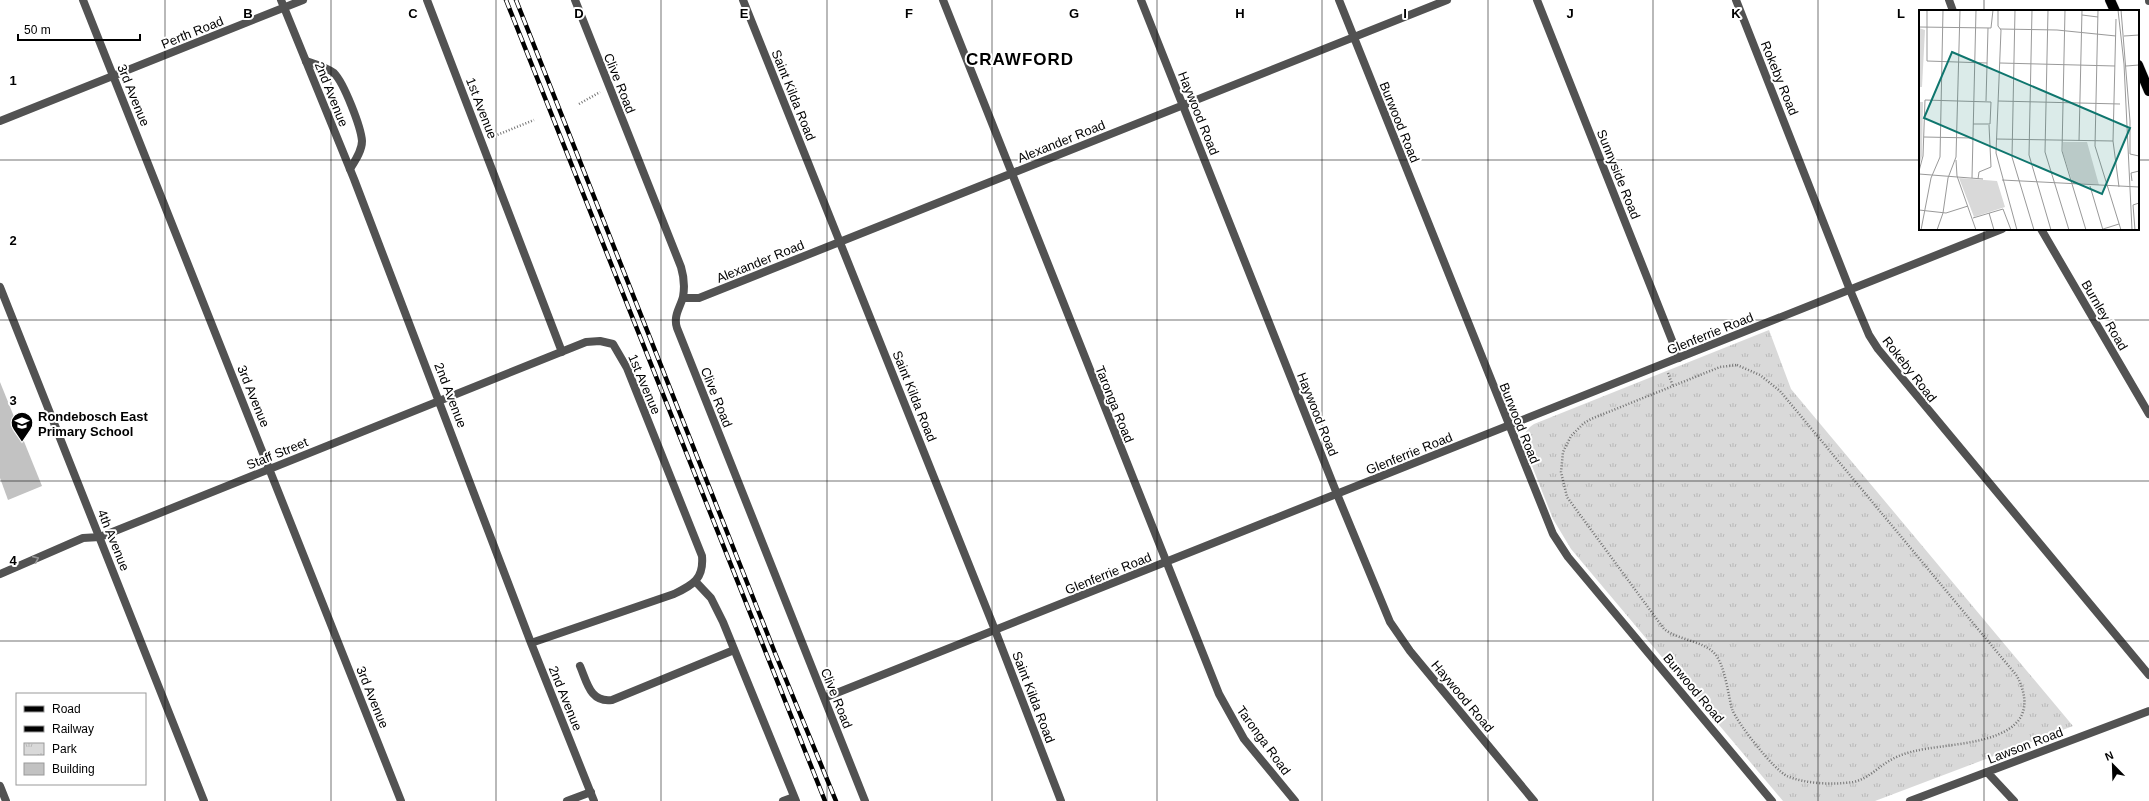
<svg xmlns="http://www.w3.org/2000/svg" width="2149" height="801" viewBox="0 0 2149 801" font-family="Arial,sans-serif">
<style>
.park{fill:url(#park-tufts)}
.building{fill:#c2c2c2}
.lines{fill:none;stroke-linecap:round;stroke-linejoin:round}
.primary-casing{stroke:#dbdbdb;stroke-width:11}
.path{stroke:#747474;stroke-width:2.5;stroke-dasharray:1 2;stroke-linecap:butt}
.service{stroke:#525252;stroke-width:8}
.minor{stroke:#525252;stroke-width:8}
.primary{stroke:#000;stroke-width:10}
.rail-casing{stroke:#000;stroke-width:4.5}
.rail{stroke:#fff;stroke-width:3;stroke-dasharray:9;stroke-linecap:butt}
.oneway{stroke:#979797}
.grid{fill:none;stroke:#000;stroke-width:1;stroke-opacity:0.55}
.labels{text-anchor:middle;stroke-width:4;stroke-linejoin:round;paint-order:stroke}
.street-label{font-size:13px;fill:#000;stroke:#fff}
.poi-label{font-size:13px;font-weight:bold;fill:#000;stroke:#fff;text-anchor:start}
.district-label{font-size:17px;font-weight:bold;letter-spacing:1px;fill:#000;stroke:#fff}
.inset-road{fill:none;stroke:#999;stroke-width:1}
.view{fill:#0f766e;fill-opacity:0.15;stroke:#0f766e;stroke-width:2}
.inset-edge{fill:none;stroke:#000;stroke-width:2}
.grid-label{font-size:13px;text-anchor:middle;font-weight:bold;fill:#000;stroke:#fff;stroke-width:4;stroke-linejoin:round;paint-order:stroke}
</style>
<defs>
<pattern id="park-tufts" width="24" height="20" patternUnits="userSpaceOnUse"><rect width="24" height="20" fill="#d9d9d9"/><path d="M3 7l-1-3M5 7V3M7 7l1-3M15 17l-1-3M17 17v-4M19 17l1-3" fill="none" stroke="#b8b8b8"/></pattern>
</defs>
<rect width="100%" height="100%" fill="#fff"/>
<path class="park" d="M1769 330 1791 389 2073 726 1875 801H1783L1571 549 1553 519 1525 448C1522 437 1525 430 1534 424Z"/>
<path class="building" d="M0 382 42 486 8 500 0 478Z"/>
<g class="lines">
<g class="primary-casing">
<path id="primary" d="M2110 0 2115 11
M2138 65 2149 91"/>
</g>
<path class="path" d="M579 104 600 92
M492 137 534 120
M1737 365 1760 375 1780 391 2017 676C2024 690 2029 707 2018 721 1998 745 1943 744 1915 751 1906 753 1897 756 1889 761 1877 768 1868 779 1853 782 1834 785 1805 784 1787 776 1774 770 1737 723 1732 709 1728 694 1725 666 1715 654 1704 641 1678 640 1664 629L1567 497 1561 472 1563 452 1571 436 1584 423 1591 419 1720 367Z
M1668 373 1673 386"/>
<path class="service" d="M306 61C315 64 326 67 334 73 344 83 361 127 362 141 362 151 355 161 350 169
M580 666C587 682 590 703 612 700L734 650
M783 801 794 797"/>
<path class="minor" d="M83 0 401 801
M281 0 354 179 531 643 594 801
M427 0 562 352
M575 0 681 267C684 277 685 286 683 297 680 308 673 316 677 328L865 801
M743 0 995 630 1061 801
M943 0 1219 694 1244 739 1295 801
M1141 0 1337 494 1390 622 1410 651 1534 801
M1339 0 1553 534 1568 557 1772 801
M1537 0 1679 358
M1736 0 1850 290 1869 335 1878 349 2149 675
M1949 0 1953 11
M2149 0V1
M0 121 303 0
M2041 229 2149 414
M0 287 204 801
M683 298H699L1447 0
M0 574 83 538 100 537 586 342 600 341 613 344 627 368 702 556C704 579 693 585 674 594L531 643
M695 581 711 598 723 622 796 801
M824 698 2002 229
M1987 772 2014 801
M0 786 6 801
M567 801 591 792
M1910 801 2149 711"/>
<use href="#primary" class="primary"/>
<g class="rail-casing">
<path id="rail" d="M506 0 825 801
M516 0 775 653 836 801"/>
</g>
<use href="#rail" class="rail"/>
</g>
<defs><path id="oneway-chevron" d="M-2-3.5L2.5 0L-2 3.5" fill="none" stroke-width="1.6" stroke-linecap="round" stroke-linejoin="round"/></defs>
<use class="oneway" href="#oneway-chevron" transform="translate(36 559) rotate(-24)"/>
<path class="grid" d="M165 0V801M331 0V801M496 0V801M661 0V801M827 0V801M992 0V801M1157 0V801M1322 0V801M1488 0V801M1653 0V801M1818 0V801M1984 0V11M0 160H1920M2138 160H2149M1984 229V801M0 320H2149M0 481H2149M0 641H2149"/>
<defs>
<g id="school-pin" transform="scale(1.15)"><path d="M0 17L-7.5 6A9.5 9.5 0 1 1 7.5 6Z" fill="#000" stroke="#fff"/><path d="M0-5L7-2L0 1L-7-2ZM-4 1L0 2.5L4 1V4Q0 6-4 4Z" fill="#fff"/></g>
</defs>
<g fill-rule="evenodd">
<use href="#school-pin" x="22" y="423"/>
</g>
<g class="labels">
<g class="street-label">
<text transform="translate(192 32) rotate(-22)" y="5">Perth Road</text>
<text transform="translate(1780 78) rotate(68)" y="5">Rokeby Road</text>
<text transform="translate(620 83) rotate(68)" y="5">Clive Road</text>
<text transform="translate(332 94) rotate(68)" y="5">2nd Avenue</text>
<text transform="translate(134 95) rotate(68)" y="5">3rd Avenue</text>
<text transform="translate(794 95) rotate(68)" y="5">Saint Kilda Road</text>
<text transform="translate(482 108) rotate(69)" y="5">1st Avenue</text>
<text transform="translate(1199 113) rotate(68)" y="5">Haywood Road</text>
<text transform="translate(1400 122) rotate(68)" y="5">Burwood Road</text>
<text transform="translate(1061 141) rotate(-22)" y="5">Alexander Road</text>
<text transform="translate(1619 174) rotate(68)" y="5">Sunnyside Road</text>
<text transform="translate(760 261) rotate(-22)" y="5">Alexander Road</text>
<text transform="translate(2105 315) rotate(60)" y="5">Burnley Road</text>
<text transform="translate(1710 333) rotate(-22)" y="5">Glenferrie Road</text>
<text transform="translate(1910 369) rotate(52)" y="5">Rokeby Road</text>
<text transform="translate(645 384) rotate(67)" y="5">1st Avenue</text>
<text transform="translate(451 395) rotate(69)" y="5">2nd Avenue</text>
<text transform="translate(254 396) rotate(68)" y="5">3rd Avenue</text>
<text transform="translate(915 396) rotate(68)" y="5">Saint Kilda Road</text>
<text transform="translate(717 397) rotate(68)" y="5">Clive Road</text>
<text transform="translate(1115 404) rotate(68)" y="5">Taronga Road</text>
<text transform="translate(1318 414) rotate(68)" y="5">Haywood Road</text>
<text transform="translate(1520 423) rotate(68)" y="5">Burwood Road</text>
<text transform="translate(277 453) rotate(-22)" y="5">Staff Street</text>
<text transform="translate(1409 453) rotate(-22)" y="5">Glenferrie Road</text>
<text transform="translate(114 540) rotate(68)" y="5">4th Avenue</text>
<text transform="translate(1108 573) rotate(-22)" y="5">Glenferrie Road</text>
<text transform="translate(1694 688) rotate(50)" y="5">Burwood Road</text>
<text transform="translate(1463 696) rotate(50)" y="5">Haywood Road</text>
<text transform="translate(373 697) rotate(68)" y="5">3rd Avenue</text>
<text transform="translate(1034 697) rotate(69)" y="5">Saint Kilda Road</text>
<text transform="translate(566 698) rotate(68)" y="5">2nd Avenue</text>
<text transform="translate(837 698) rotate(68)" y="5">Clive Road</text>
<text transform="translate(1264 740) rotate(54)" y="5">Taronga Road</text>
<text transform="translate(2025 745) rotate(-21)" y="5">Lawson Road</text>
</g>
<g class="poi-label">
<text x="38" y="421">Rondebosch East<tspan x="38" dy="15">Primary School</tspan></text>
</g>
<g class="district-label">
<text x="1020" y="65">CRAWFORD</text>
</g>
</g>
<g transform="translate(1919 10)">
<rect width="220" height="220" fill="#fff"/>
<path d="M0 18 6 20 3 77H0Z" fill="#d9d9d9"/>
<path d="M0 92H4L3 146 0 156ZM144 132H168L180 175 154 174 144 143ZM40 168 78 171 86 197 55 207Z" fill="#d9d9d9"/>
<path class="inset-road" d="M8 0V51L68 53M79 0V16L82 20 77 143 98 220M96 0 93 147 115 220M113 0 110 145 132 220M129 0 126 142 150 220M146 0 143 141 167 220M179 0 176 136 202 220M199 0 205 54 213 220M202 0 211 111V144L220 146M163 5 179 7M197 9 194 131 200 177M0 17 72 18 74 0M81 19 138 20 197 26M205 26 220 25M81 53 196 56M207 56 220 55M67 91 69 18M79 91 201 94M5 127 54 128M77 129 194 131M160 131 163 0M37 150 38 166 57 220M0 161 4 146 6 90 72 92 71 114H54M0 164 64 169M53 168 57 0M59 169 60 162 72 157 70 115M83 170 220 177M213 171 212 163 220 161M171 176 184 220M0 200 27 203 49 196M70 203 75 220M54 208 84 199 92 220M2 220 12 168 21 147 24 0M18 220 24 203 29 168 37 147 41 0M181 220 200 214M216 220 214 195 220 193"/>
<path class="view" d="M33 42 211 118 183 184 5 108Z"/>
<rect width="220" height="220" class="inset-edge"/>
</g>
<g class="grid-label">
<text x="248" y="18">B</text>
<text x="413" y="18">C</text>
<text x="579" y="18">D</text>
<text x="744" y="18">E</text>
<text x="909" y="18">F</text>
<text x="1074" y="18">G</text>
<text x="1240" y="18">H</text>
<text x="1405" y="18">I</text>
<text x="1570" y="18">J</text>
<text x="1736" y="18">K</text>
<text x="1901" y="18">L</text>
<text x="13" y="85">1</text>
<text x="13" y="245">2</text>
<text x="13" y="405">3</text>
<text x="13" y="565">4</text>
</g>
<rect x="16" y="693" width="130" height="92" fill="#ffffff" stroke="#999999"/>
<rect x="24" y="706" width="20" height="6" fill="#000000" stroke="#999999"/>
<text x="52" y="713" font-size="12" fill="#000000">Road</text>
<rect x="24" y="726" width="20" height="6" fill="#000000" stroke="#999999"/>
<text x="52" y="733" font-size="12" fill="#000000">Railway</text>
<rect x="24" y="743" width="20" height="12" fill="url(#park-tufts)" stroke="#999999"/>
<text x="52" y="753" font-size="12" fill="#000000">Park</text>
<rect x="24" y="763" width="20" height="12" fill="#c2c2c2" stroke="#999999"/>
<text x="52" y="773" font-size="12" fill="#000000">Building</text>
<g transform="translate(2113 765) rotate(337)" stroke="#ffffff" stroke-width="3" paint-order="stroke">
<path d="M0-3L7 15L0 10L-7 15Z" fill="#000000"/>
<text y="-6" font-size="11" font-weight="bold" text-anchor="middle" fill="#000000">N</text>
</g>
<path d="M18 34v6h122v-6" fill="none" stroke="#000000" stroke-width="2"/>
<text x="24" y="34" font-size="12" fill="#000000" stroke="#ffffff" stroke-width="3" paint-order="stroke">50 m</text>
</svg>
